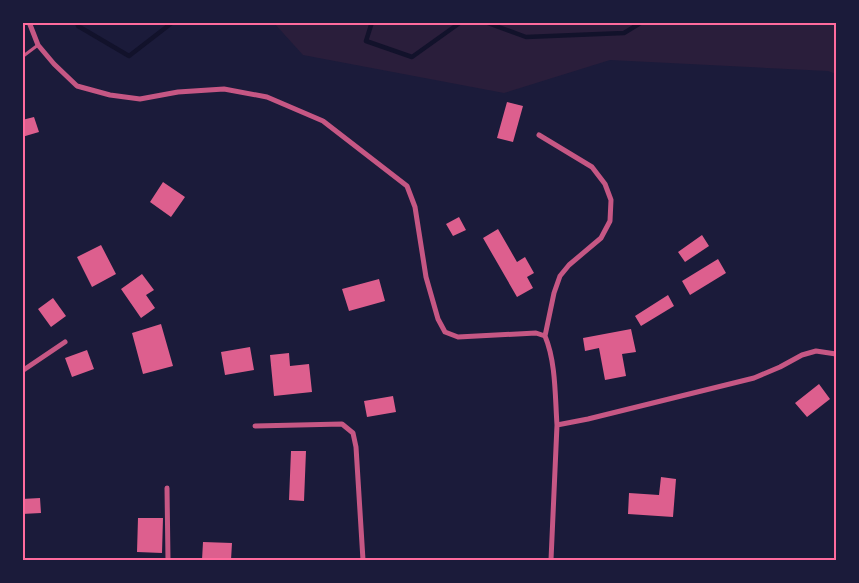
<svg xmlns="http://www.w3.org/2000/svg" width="859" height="583" viewBox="0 0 859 583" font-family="Literata,serif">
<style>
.green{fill:#2a1e3b}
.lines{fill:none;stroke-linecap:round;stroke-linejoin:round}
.stream{stroke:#12122b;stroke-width:4.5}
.building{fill:#dd5f8e}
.service{stroke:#c65784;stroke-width:3}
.minor{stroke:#c65784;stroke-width:5}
.neatline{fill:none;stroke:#ff6b9d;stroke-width:2}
</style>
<rect width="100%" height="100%" fill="#1b1b3a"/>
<path class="green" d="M274 23H836V74L828 71 610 60 504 93 303 55Z"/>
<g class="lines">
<path class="stream" d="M77 22 78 26 129 56 173 22
M372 22 366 41 412 57 461 22
M485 22 526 37 624 33 642 22"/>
</g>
<path class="building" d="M507 102 523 106 513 142 497 138Z
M34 117 39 132 22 137V120Z
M163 182 185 197 171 217 150 202Z
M459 217 466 230 453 236 446 224Z
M498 229 517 262 525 257 534 273 527 277 533 288 517 297 483 238Z
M702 235 709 246 685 262 678 252Z
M101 245 116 274 92 287 77 257Z
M718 259 726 273 690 295 682 281Z
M142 274 154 290 146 295 155 308 141 318 121 289Z
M379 279 385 301 349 311 342 289Z
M668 295 674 306 641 326 635 316Z
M53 298 66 316 51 327 38 309Z
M161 324 173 366 143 374 132 333Z
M631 329 636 352 622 354 626 376 605 380 599 348 585 351 583 338Z
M250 347 254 370 225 375 221 352Z
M87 350 94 369 72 377 65 358Z
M289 353 290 366 309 364 312 392 274 396 270 355Z
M819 384 830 399 807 417 795 403Z
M393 396 396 412 367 417 364 401Z
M291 451H306L304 501 289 500Z
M661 477 676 479 673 517 628 514 629 493 659 495Z
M40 498 41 513 22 514V499Z
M138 518H163L162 553 137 552Z
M203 542 232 543 231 560H202Z"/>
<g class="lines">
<path class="service" d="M22 57 38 45"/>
<path class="minor" d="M29 22 38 45 54 64 77 86 110 95 140 99 178 92 224 89 267 97 323 121 407 186 415 207 426 277 438 319 445 332 458 337 536 333 545 336C556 362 555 397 557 425
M539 135 592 167 605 184 611 200 610 221 601 238 569 265 560 276 554 293 545 336
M22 371 65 342
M255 426 342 424 353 433 356 447 363 560
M167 488 168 560
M551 560 557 425 588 419 754 378 780 367 802 355 816 351 836 354"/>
</g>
<rect width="859" height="583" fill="none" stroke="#1b1b3a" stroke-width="48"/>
<rect x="24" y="24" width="811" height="535" class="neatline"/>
</svg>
